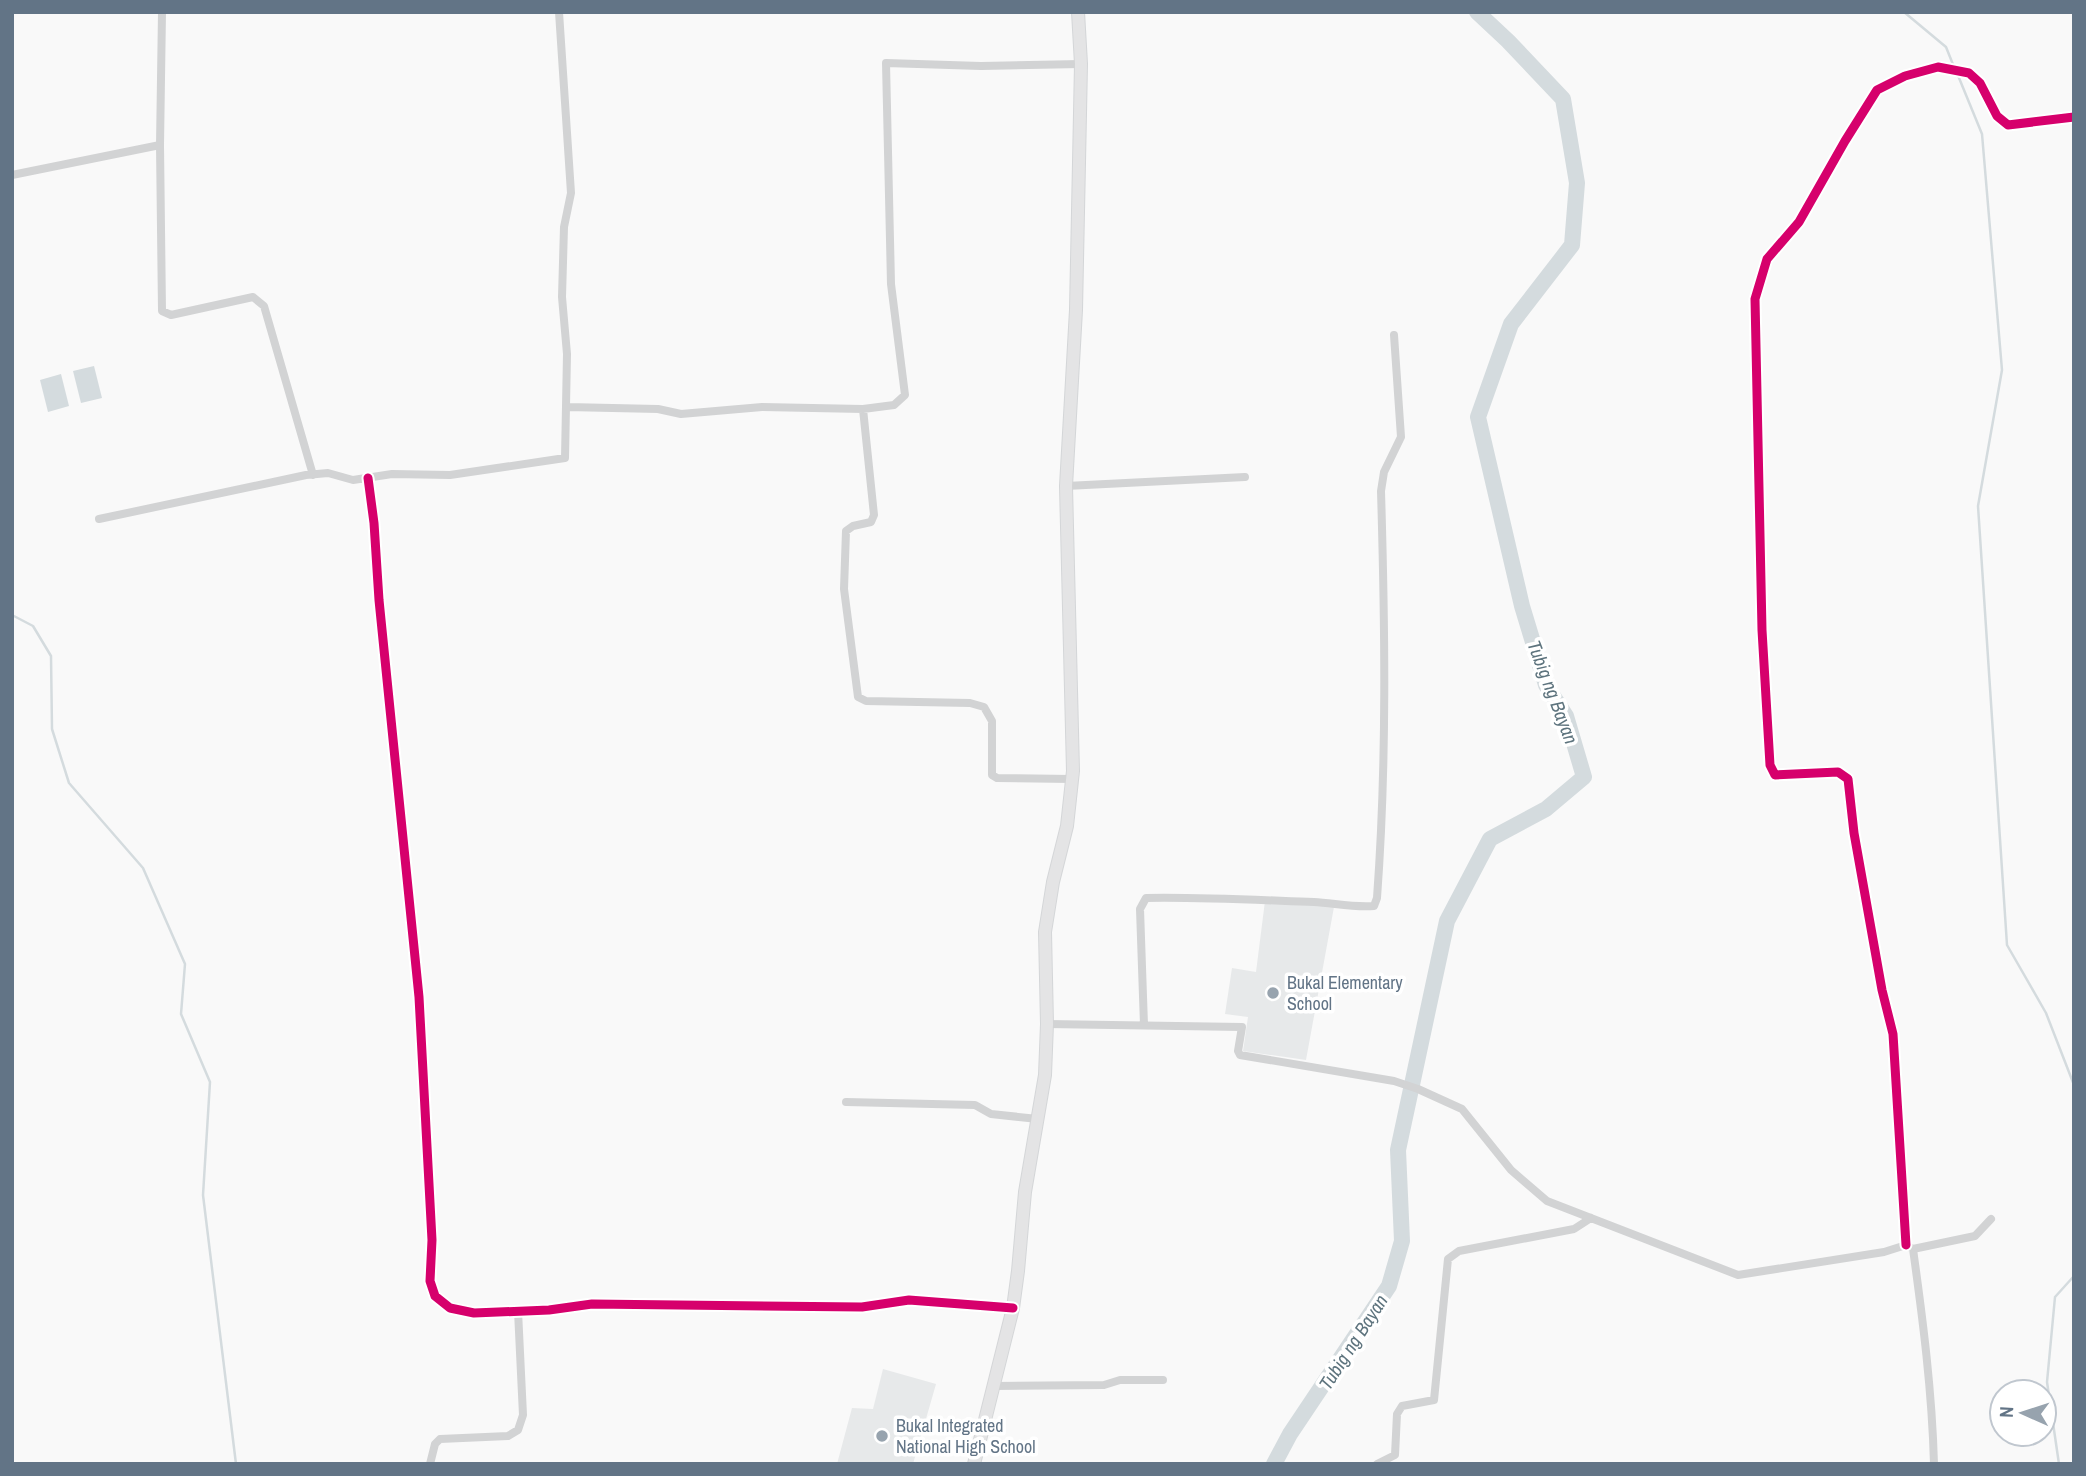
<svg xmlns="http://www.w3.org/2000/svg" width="2086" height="1476" viewBox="0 0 2086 1476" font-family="'Archivo Narrow',sans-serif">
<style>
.built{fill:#e7e9ea}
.water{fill:#d4dbde}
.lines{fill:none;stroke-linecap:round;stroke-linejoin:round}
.stream{stroke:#d4dbde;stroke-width:2.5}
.river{stroke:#d4dbde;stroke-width:16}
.secondary-casing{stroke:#d4d6d8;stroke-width:14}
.street{stroke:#d2d3d4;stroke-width:8}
.secondary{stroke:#e4e4e5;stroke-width:12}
.cycleway-casing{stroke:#fff;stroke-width:13}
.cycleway{stroke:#d6006c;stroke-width:9}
.poi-dot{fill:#97a3ae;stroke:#fff;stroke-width:2.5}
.labels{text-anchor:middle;stroke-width:7;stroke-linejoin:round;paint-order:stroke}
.poi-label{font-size:18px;fill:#627486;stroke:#fff;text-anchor:start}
.water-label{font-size:19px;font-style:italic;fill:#5e747e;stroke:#fff}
</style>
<rect width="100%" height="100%" fill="#f9f9f9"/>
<path class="built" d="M1265 901 1334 907 1306 1060 1243 1051 1248 1017 1225 1014 1232 968 1256 972Z
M883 1369 936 1384 913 1464H837L852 1408 873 1409Z"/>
<path class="water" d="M94 366 102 398 81 403 73 371Z
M61 374 69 406 48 412 40 380Z"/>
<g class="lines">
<path class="stream" d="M1904 12 1946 47 1954 67
M1957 73 1982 134 2002 370 1978 506 2007 945 2046 1013 2074 1085
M12 615 33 626 51 656 52 729 69 783 143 868 185 964 181 1014 210 1082 203 1195 236 1464
M2059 1464 2047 1382 2055 1297 2074 1276"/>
<path class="river" d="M1274 1464 1290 1434 1389 1286 1402 1241 1398 1150 1447 921 1490 839 1546 809 1584 777 1566 716 1546 685 1522 606 1478 417 1511 324 1572 245 1577 183 1563 99 1508 41 1477 12"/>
<g class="secondary-casing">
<path id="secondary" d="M974 1464 1013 1308 1018 1271 1025 1192 1045 1075 1047 1024 1045 932 1053 882 1067 826 1073 771 1066 486 1076 310 1081 64 1078 12"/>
</g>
<path class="street" d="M162 12 160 145 162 311 171 315 253 297 264 306 313 475
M12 175 160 145
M567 407 658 409 681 414 762 407 863 409 894 405 905 395 891 284 886 63 981 66 1081 64
M863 409 874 515 871 522 853 526 846 531 844 589 858 697 866 701 970 703 984 707 992 721V775L997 778 1072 779
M368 478 374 523 379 600 419 997 432 1240 430 1281 435 1296 450 1308 474 1313 549 1310 592 1304 862 1307 909 1300 1013 1308
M1066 486 1245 477
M99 519 306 475 328 473 353 480 392 474 450 475 565 458 567 354 562 297 564 227 571 193 559 12
M1047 1024 1242 1027 1238 1051 1240 1055 1394 1081 1418 1089 1462 1109 1511 1170 1547 1201 1738 1275 1884 1252 1906 1245 1913 1249C1923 1321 1932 1391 1934 1464
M1144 1025 1140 909 1146 898C1202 897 1258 900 1314 902 1333 903 1355 908 1374 906L1377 898C1387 762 1385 627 1381 491L1384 472 1401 437 1394 335
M846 1102 975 1105 991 1114 1038 1119
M1906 1245 1893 1034 1882 990 1854 833 1848 779 1838 772 1775 775 1770 765 1762 630 1755 299 1767 259 1799 222 1845 141 1877 90 1905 76 1938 67 1969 73 1980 83 1997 116 2008 125 2074 117
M1913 1249 1975 1236 1991 1219
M994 1386 1104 1385 1120 1380H1163
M430 1464 435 1444 440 1439 508 1436 518 1430 523 1415 518 1311
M1377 1464 1395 1455 1397 1414 1402 1406 1434 1400 1448 1259 1459 1251 1574 1229 1591 1218"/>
<use href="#secondary" class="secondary"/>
<g class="cycleway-casing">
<path id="cycleway" d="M368 478 374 523 379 600 419 997 432 1240 430 1281 435 1296 450 1308 474 1313 549 1310 592 1304 862 1307 909 1300 1013 1308
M1906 1245 1893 1034 1882 990 1854 833 1848 779 1838 772 1775 775 1770 765 1762 630 1755 299 1767 259 1799 222 1845 141 1877 90 1905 76 1938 67 1969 73 1980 83 1997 116 2008 125 2074 117"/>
</g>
<use href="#cycleway" class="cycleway"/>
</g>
<g class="poi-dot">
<circle cx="1273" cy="993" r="7"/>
<circle cx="882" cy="1436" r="7"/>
</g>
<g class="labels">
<g class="poi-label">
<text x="1287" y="989">Bukal Elementary<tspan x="1287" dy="21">School</tspan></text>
<text x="896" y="1432">Bukal Integrated<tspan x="896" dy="21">National High School</tspan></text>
</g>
<g class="water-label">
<text transform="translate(1553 692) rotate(69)" y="7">Tubig ng Bayan</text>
<text transform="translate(1353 1342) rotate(-57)" y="7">Tubig ng Bayan</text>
</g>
</g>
<rect width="2086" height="1476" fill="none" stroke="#627486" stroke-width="28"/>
<g transform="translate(2023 1413) rotate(273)"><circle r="33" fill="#ffffff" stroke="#c0c7cf" stroke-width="2"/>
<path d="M0-5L12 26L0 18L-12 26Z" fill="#97a3ae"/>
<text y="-10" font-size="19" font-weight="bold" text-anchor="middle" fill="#627486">N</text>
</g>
</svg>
